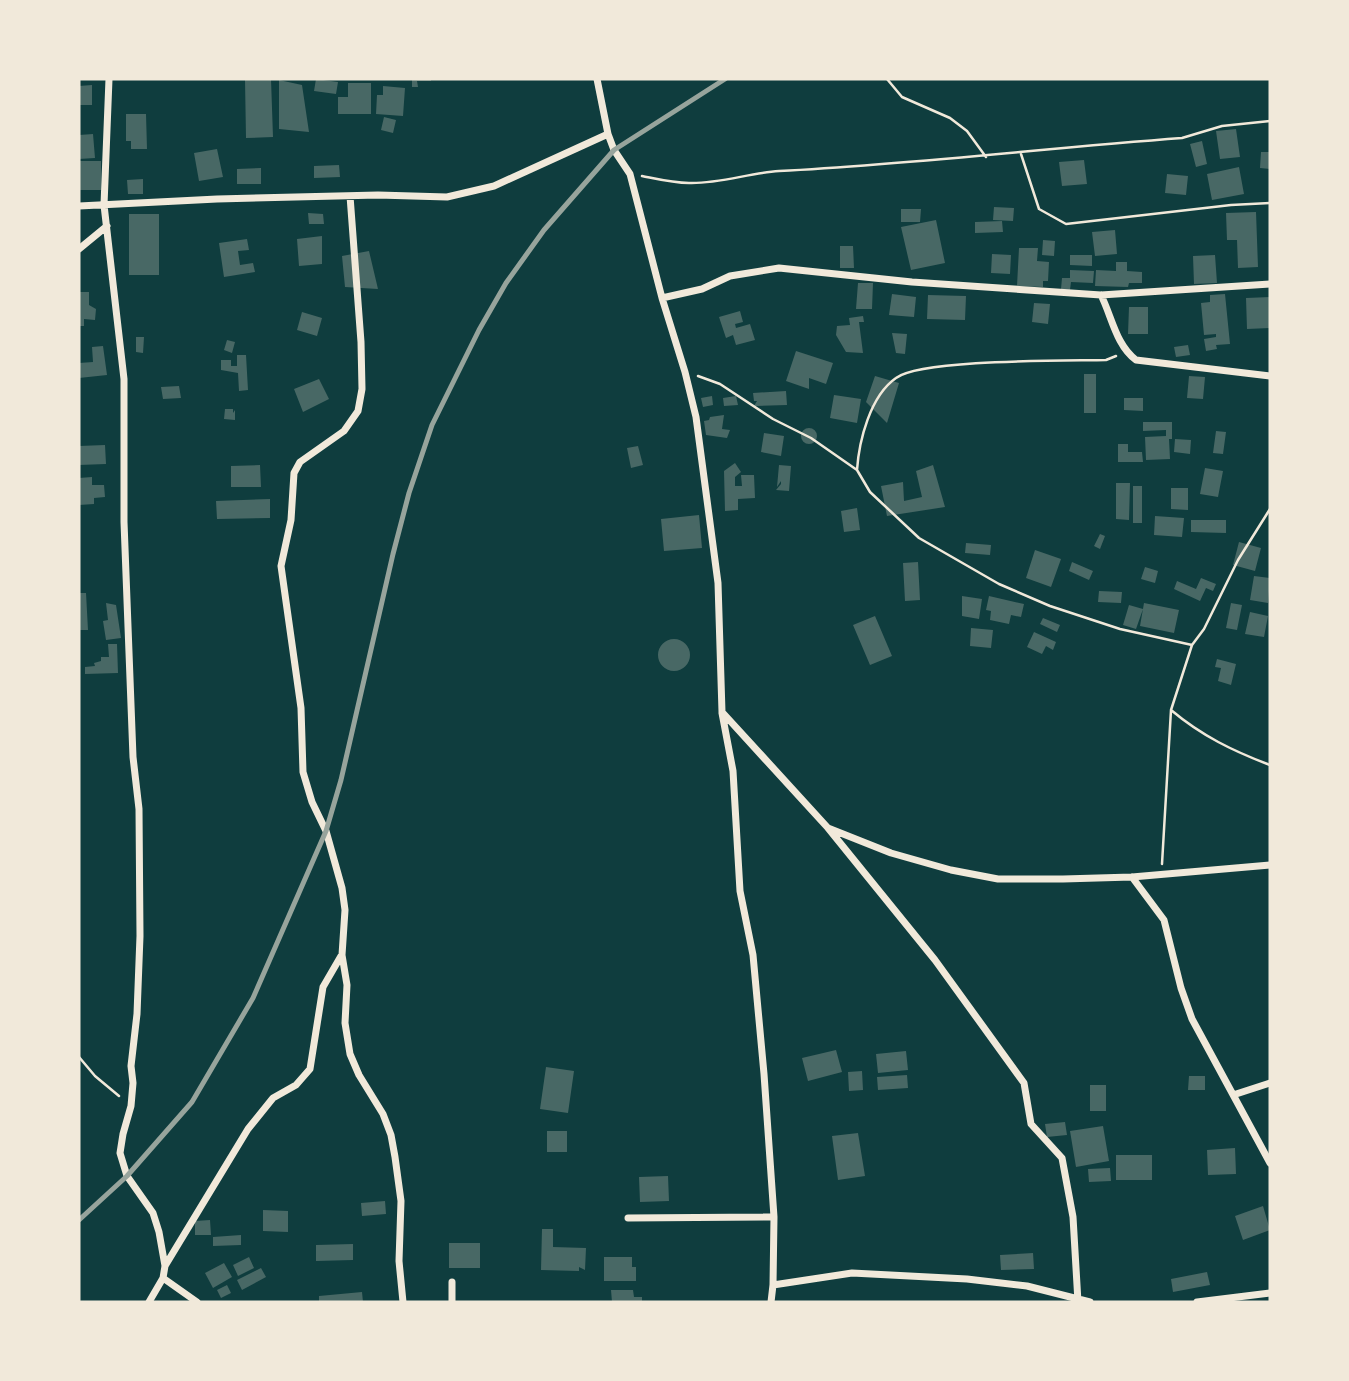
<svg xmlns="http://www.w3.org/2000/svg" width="1349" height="1381" viewBox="0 0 1349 1381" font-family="'Roboto Condensed',sans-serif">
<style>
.building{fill:#486865}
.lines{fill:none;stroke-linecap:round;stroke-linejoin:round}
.path{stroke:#f1e9da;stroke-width:2.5}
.minor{stroke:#f1e9da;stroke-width:7}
.rail{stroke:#97a49c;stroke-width:5}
</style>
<rect width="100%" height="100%" fill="#0f3d3e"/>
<path class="building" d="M271 79 273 137 246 138 245 80Z
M316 79 338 82 336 94 314 91Z
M412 79H431V81H417L418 87H412Z
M279 80 302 85 309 132 279 129Z
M348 83H371V114H338V97H348Z
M92 85V105H79V86Z
M383 86 405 88 403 116 376 114 377 95H383Z
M126 114H146L147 149H131V141H126Z
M384 117 396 120 393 133 381 130Z
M1236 129 1240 157 1220 159 1216 131Z
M93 134 95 158 79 159V135Z
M1202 141 1207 164 1196 167 1190 144Z
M217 149 223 177 199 181 194 153Z
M1261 152H1270V169L1260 168Z
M1084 160 1087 184 1062 186 1059 162Z
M79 161H101V190H79Z
M339 165 340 177 314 178V166Z
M1239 167 1244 194 1212 200 1207 174Z
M261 168V184H237V169Z
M1167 174 1188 176 1186 195 1165 193Z
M143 179V194H128L127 180Z
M994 207 1014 208 1013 221 993 220Z
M901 209H921L920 222H901Z
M1256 212 1258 267 1238 268 1237 240H1227L1226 213Z
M308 213 323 214 324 224H309Z
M129 214H159V275H129Z
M936 220 945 263 911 270 901 227Z
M1002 221 1003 232 975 233V222Z
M1115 230 1117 254 1095 256 1092 232Z
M322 236V264L299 266 297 239Z
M247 239 249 250 238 251 240 265 253 263 255 272 224 277 219 243Z
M1043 240 1055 241 1054 256 1042 255Z
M840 246H853L854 268H840Z
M1019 248H1038L1037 261 1049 262 1048 281H1043V287L1017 286Z
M369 251 378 289 345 287 342 256Z
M992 254 1011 255 1010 274 991 273Z
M1070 255H1092V266L1070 265Z
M1215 255 1217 283 1194 284 1193 256Z
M1116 262H1127V271L1142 272V283H1129L1128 287 1095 286 1096 270 1116 271Z
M1070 270 1094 271 1093 283 1071 282 1070 290 1061 289 1062 278H1070Z
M858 283H873L872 309H856Z
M79 292H89V305L96 309 95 320 84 319V326H79Z
M892 294 916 297 914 317 889 315Z
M1225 294 1230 344 1216 345 1217 349 1206 351 1204 339 1216 337V334L1204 335 1201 303 1210 302V295Z
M928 295 966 296 965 320 927 319Z
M1270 297V328L1247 329 1246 298Z
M1034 303 1050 304 1048 324 1032 322Z
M1129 307H1148V334H1128Z
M740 311 743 322 735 324 736 328 750 324 755 340 736 345 733 335 726 338 719 317Z
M302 312 322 318 317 336 297 330Z
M863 316 864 322H859L863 353 846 352 836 335 837 326 850 325 849 318Z
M892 333 907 334 905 354 896 353Z
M136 337H144L143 353 136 352Z
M227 340 235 342 232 353 224 350Z
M1188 345 1190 355 1176 357 1174 347Z
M103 346 107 375 79 378V363L93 362 92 347Z
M796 351 833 363 826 384 809 378V389L786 381Z
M237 355H246L248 390 239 391 238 373 221 370V360H231V366H237Z
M1084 374H1096V413H1084Z
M875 376 899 383 887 423 866 402Z
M1189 376 1205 377 1203 399 1187 398Z
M319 379 329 399 303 412 294 389Z
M179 386 181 398 163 399 161 387Z
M786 391 787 405 754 406 757 401H754L753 393Z
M834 395 861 399 857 423 830 418Z
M712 396 713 405 703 407 701 398Z
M736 396 738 405 724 406 723 398Z
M1124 398H1143V411L1124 410Z
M225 409H233V413L235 410V420L224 419Z
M724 415 722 429 730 430 727 438 706 435 704 421 709 420 710 417Z
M1143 422H1172V439H1169L1170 459 1146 460 1145 437 1166 436V430L1143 431Z
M801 436a8 8 0 1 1 16 0a8 8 0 1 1-16 0Z
M1216 431 1226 432 1223 454 1213 453Z
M764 433 784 436 781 456 761 452Z
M1175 439 1191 440 1190 454 1174 452Z
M1118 444H1128V452H1142L1143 462H1118Z
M105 445 106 464 79 465V446Z
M638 446 643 465 631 468 627 448Z
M735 463 741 472 735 477V486H742L741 475H754L755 498 738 499V510L725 511 724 471Z
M260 465 261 487H231V466Z
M779 465 791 466 789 491 776 490 781 484V481L777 487Z
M933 465 945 507 887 516 881 486 903 482 904 501 922 497 916 471Z
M1205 468 1223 471 1218 497 1200 494Z
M92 477V485H104L105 497 94 498V504L79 505V478Z
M1116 483H1130L1129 520 1116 519Z
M1133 486H1142V523H1133Z
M1171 488H1188V510L1171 509Z
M270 499V518L217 519 216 501Z
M857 508 860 530 844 532 841 511Z
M699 515 702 548 664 551 661 519Z
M1155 516 1184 518 1182 537 1154 535Z
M1191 520H1226V533L1191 532Z
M1100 534 1105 536 1100 549 1094 546Z
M1239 542 1261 548 1255 571 1233 565Z
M966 543 991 545 990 555 965 553Z
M1035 550 1061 559 1051 587 1026 578Z
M918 562 920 600 905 601 903 563Z
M1072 562 1093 571 1089 580 1069 571Z
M1145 567 1158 571 1155 583 1141 579Z
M1254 576 1270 578 1268 603 1250 600Z
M1201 578 1216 584 1213 591 1206 588 1200 601 1174 589 1177 581 1196 589Z
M1099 591 1122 592 1121 603 1098 602Z
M79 593H86L88 630H79Z
M962 596 982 599 979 619 962 616Z
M989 596 1024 604 1021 617 1011 615 1009 624 990 620 991 611 986 610Z
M106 603 116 605 121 638 106 640 103 621 108 620Z
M1144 603 1179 610 1174 633 1140 626Z
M1231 603 1242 605 1237 630 1226 628Z
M1129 605 1143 609 1136 629 1123 625Z
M1250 612 1268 616 1264 637 1245 634Z
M875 616 892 656 870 665 853 625Z
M1043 618 1060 625 1057 632 1040 624Z
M971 628 993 630 991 648 970 646Z
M1034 632 1056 642 1053 650 1046 646 1042 654 1027 647Z
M658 655a16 16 0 1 1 32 0a16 16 0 1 1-32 0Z
M108 644H117L118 673 85 674V667L95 666 94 663 101 661V657H109Z
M1217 659 1236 664 1231 685 1218 681 1221 668 1215 667Z
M836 1050 842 1072 808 1081 802 1058Z
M906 1051 908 1070 878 1073 876 1054Z
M546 1067 574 1071 568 1113 540 1109Z
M862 1071 863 1090 849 1091 848 1072Z
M907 1075 908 1088 878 1090 877 1077Z
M1189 1076H1205V1090H1188Z
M1090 1085H1106V1111H1090Z
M1065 1122 1067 1135 1047 1137 1045 1124Z
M1103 1126 1109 1161 1076 1167 1070 1131Z
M547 1131H567V1152H547Z
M858 1133 865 1176 838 1180 832 1136Z
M1235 1148 1236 1174 1208 1175 1207 1150Z
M1116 1155H1152V1180H1116Z
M1110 1168 1111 1181 1089 1182 1088 1169Z
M668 1176 669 1201 640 1202 639 1177Z
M385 1201 386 1214 362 1216 361 1203Z
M1263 1206 1270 1230 1243 1240 1235 1216Z
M263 1210 288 1211V1232L263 1231Z
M210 1220 211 1235H195V1221Z
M542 1229H553V1247L586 1248 585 1270 579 1267V1271L541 1270Z
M241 1235V1245L213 1246V1237Z
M449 1243H480V1268H449Z
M353 1244V1260L316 1261V1245Z
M1033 1253 1034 1269 1001 1270 1000 1255Z
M249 1257 254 1268 238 1276 233 1265Z
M604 1257H632V1267H636V1281H604Z
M224 1263 232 1277 213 1288 205 1273Z
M261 1268 266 1277 242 1290 237 1280Z
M1207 1272 1210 1285 1173 1292 1171 1279Z
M227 1285 231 1293 221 1298 217 1290Z
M611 1290H633L634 1297H642V1302H612Z
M362 1292 363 1302H319V1296Z"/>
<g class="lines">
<path class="path" d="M887 79 902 97 950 118 967 131 986 157
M1021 154 1039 209 1066 224 1231 205 1270 203
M642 176C657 179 673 183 689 183 719 184 749 173 779 171 914 164 1047 148 1182 138L1222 126 1270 121
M698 376 720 384 773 419 811 438 857 470 870 492 919 538 999 584 1050 606 1120 629 1192 645
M857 470C859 441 870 396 896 378 922 359 1067 361 1106 360L1116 356
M1171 710C1202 736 1233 751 1270 765
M1162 864 1171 710 1192 645 1204 629 1238 560 1270 509
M79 1057 95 1076 119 1096"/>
<path class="minor" d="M109 79 104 205 124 379V522L133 757 139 809 140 936 137 1014 131 1066 133 1083 131 1106 123 1134 120 1153 127 1176 153 1213 159 1232 165 1266 163 1278 149 1302
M597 79 608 134 614 150 630 174 662 298 685 372 696 417 718 583 722 712 828 828 891 853 951 870 998 879H1063L1132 877 1270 865
M350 196 361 342 362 389 358 411 344 431 300 462 294 473 291 520 281 566 301 708 303 772 312 802 326 831 342 888 345 910 342 955 347 985 345 1023 350 1054 359 1075 383 1114 391 1135 395 1157 401 1201 399 1261 403 1302
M79 206 217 199 378 195 447 197 494 186 608 134
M79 249 107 226
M1101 295C1112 317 1116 345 1136 360L1270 376
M662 298 702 289 730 276 779 268 912 282 1101 295 1270 284
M722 713 733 771 740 891 753 955 764 1074 774 1217 773 1285 771 1302
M828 828 935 960 1024 1083 1031 1124 1062 1158 1073 1217 1078 1302
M1132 877 1164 920 1181 988 1192 1019 1270 1163
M1233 1095 1270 1083
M628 1218 774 1217
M165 1266 248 1129 273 1098 296 1085 310 1069 323 987 341 956
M163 1278 197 1302
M773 1285 852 1273 967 1279 1027 1286 1090 1302
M452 1302V1282
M1197 1302 1270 1293"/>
<path class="rail" d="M79 1220 127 1176 192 1102 253 998 326 831 341 780 393 554 409 493 432 425 479 330 506 283 544 230 614 150 725 79"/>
</g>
<rect width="1349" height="1381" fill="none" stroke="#f1e9da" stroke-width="161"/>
</svg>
